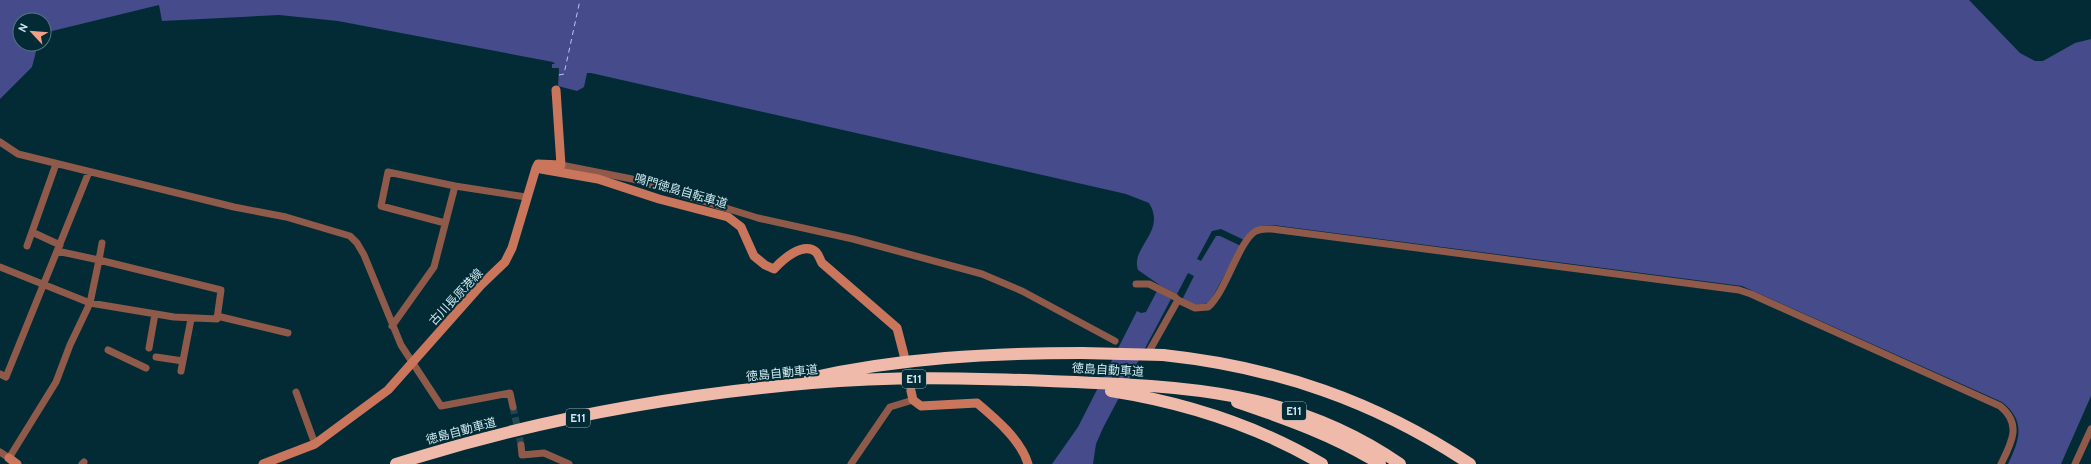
<svg xmlns="http://www.w3.org/2000/svg" width="2091" height="464" viewBox="0 0 2091 464" font-family="Overpass,'Noto Sans JP',sans-serif">
<style>
.water{fill:#454b8b}
.lines{fill:none;stroke-linecap:round;stroke-linejoin:round}
.ferry{stroke:#bbc4fe;stroke-width:1;stroke-dasharray:5 4;stroke-linecap:butt}
.street-tunnel{stroke:#214751;stroke-width:7;stroke-dasharray:7 3.5;stroke-linecap:butt}
.secondary-tunnel{stroke:#214751;stroke-width:9;stroke-dasharray:9 4.5;stroke-linecap:butt}
.street{stroke:#8f5a4a;stroke-width:7}
.secondary{stroke:#ca765d;stroke-width:9}
.highway{stroke:#f0baaa;stroke-width:12}
.highway-bridge{stroke:#f0baaa;stroke-width:12}
.labels{text-anchor:middle;stroke-width:4;stroke-linejoin:round;paint-order:stroke}
.shield{fill:#022b35;stroke:#91afb7;stroke-width:1}
.shield-label{font-size:11px;font-weight:bold;fill:#cee8ef}
.street-label{font-size:12px;fill:#cee8ef;stroke:#022b35}
</style>
<rect width="100%" height="100%" fill="#022b35"/>
<path class="water" d="M0 0H1969L2020 53 2035 61H2043L2075 43 2091 39V396L2061 464H2008C2020 439 2026 421 2002 402L1742 286 1273 225C1259 225 1251 228 1244 240L1221 229 1212 231 1197 259 1201 261 1216 236H1220L1241 246 1209 303 1196 305 1182 300 1194 276 1188 273 1177 294 1161 286 1138 270C1130 247 1167 232 1149 203L1126 194 591 73H587L584 87 577 91 558 86 559 68H552V64H555L553 62 338 21 279 15 162 21 159 5 44 33V20H20V44H38L32 67 0 99Z
M1157 291 1171 299 1103 428 1096 444 1093 464H1052L1078 427 1137 311 1141 313 1146 312Z"/>
<g class="lines">
<path class="ferry" d="M559 75 564 74 580 0"/>
<path class="street-tunnel" d="M513 407 521 445"/>
<path class="secondary-tunnel" d="M904 356 911 391"/>
<path class="street" d="M0 142 18 154 234 207 286 217 350 236 357 243 364 255 401 345 441 406 510 393 513 407
M561 165 632 179 758 218 853 239 982 274 1022 291 1115 341
M445 223 381 206 388 172 455 186 526 197
M32 232 60 245
M27 246 56 164
M57 251 99 260 102 243
M99 260 221 290 217 319 174 317 90 303Z
M0 267 90 303 70 345 56 382 9 458
M1136 284H1149L1175 297 1178 300
M217 316 288 333
M392 326 434 267 455 186
M149 348 155 314
M108 350 146 368
M1147 355 1178 300 1195 308 1208 307C1226 292 1239 240 1256 231 1262 228 1266 229 1272 229L1739 290 1751 294 2000 406C2022 424 2012 442 2001 464
M156 357 183 361
M181 371 191 319
M0 374 6 377 89 172
M296 392 315 444
M521 445 522 455 544 453 569 464
M0 452 9 458
M82 464 84 462
M851 464 890 407 913 400
M2075 464 2091 429"/>
<path class="secondary" d="M541 169 598 179 659 199 728 217 741 227 754 256 765 265 774 269C782 260 803 241 816 252 819 255 820 260 822 263L897 328 904 355
M911 391 913 400 921 406 977 403C996 419 1021 440 1028 464
M9 458 17 464
M263 464 315 444 388 390 481 285 505 262 512 248 536 168 538 164 561 165 556 90"/>
<path class="highway" d="M1163 355C1276 367 1375 401 1470 464
M810 378C899 358 991 353 1082 353
M1111 391C1187 403 1256 425 1322 464
M1237 402C1287 419 1335 436 1380 464
M396 464C530 421 672 395 812 383 891 376 970 378 1049 381 1178 386 1290 388 1400 464"/>
<path class="highway-bridge" d="M1082 353 1163 355"/>
</g>
<g class="labels">
<g class="shield">
<rect x="902" y="370" width="24" height="18" rx="3"/>
<rect x="1282" y="402" width="24" height="18" rx="3"/>
<rect x="566" y="409" width="24" height="18" rx="3"/>
</g>
<g class="shield-label">
<text x="914" y="383">E11</text>
<text x="1294" y="415">E11</text>
<text x="578" y="422">E11</text>
</g>
<g class="street-label">
<text transform="translate(681 191) rotate(16)" y="4">鳴門徳島自転車道</text>
<text transform="translate(456 297) rotate(-47)" y="4">古川長原港線</text>
<text transform="translate(1108 370) rotate(3)" y="4">徳島自動車道</text>
<text transform="translate(782 373) rotate(-6)" y="4">徳島自動車道</text>
<text transform="translate(461 431) rotate(-15)" y="4">徳島自動車道</text>
</g>
</g>
<g transform="translate(32 32) rotate(296)"><circle r="19" fill="#022b35" stroke="#54777f"/>
<path d="M0-3L7 15L0 10L-7 15Z" fill="#f39f85"/>
<text y="-6" font-size="11" font-weight="bold" text-anchor="middle" fill="#cee8ef">N</text>
</g>
</svg>
